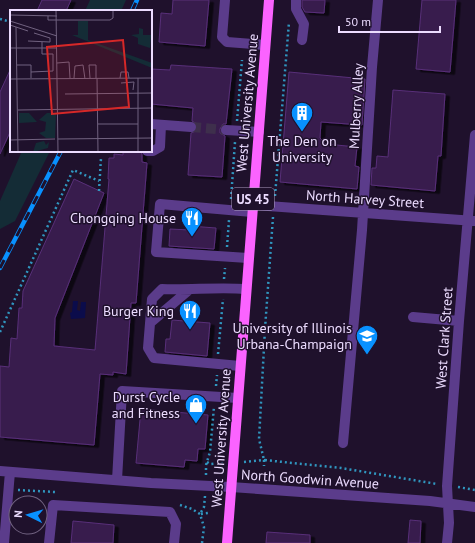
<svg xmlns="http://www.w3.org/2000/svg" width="475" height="543" viewBox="0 0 475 543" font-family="'PT Sans',sans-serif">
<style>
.green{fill:#142c36}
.water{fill:#0b0c4b}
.building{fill:#381d4d;stroke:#582f79;filter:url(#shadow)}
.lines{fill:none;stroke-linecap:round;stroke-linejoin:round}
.minor-tunnel{stroke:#3e2f4c;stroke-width:10;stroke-dasharray:10 5;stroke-linecap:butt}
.path{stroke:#3096bf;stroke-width:2.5;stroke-dasharray:2 3;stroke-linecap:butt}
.minor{stroke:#5b3c8b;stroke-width:10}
.major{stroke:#fb63ff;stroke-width:10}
.rail-casing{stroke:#0891ff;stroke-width:4.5}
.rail{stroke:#1f112c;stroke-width:3;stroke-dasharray:9;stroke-linecap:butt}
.labels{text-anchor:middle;stroke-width:3;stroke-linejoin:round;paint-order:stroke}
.shield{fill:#1f112c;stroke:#ae9fc0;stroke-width:1}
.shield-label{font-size:13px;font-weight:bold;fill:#ecdcff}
.street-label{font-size:14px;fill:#ecdcff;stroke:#1f112c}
.poi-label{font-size:14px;fill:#ecdcff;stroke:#1f112c;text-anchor:end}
.inset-road{fill:none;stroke:#716280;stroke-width:1}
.view{fill:#d62828;fill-opacity:0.15;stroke:#d62828;stroke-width:2}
.inset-edge{fill:none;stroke:#ecdcff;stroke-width:2}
</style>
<defs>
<filter id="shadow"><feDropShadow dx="4.5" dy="2.5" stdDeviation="0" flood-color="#0009"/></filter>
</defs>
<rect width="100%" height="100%" fill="#1f112c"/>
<path class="green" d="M90 0H126L121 11H85Z
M22 151H50L15 221 0 229V201Z"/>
<path class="water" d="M73 301H78L77 310 80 311 81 302H86L85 318 71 319 70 313 72 312Z"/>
<path class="building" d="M42 0H71L66 11H37Z
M173 0H209L205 46 159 42 161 13 172 14Z
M302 0H325L324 13 305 12 302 7Z
M422 0H456L450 72 416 69Z
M171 65 232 69 226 124H223L220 129V133L225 136 222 177 188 175 191 133 196 131 197 127V124L192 121 193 108 151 104V69L170 70Z
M11 68V130L0 154V92Z
M289 72 365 79 362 125 321 122 320 138 326 144 357 147 355 166 359 167 357 189 280 182Z
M393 90 445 94 441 156H438L435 191 371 185 372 168H376L377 156 388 157Z
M123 151H141L142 155V162L147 163 136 303H131L126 374 113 372V375L100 374 94 445 0 437V366L9 367 11 338 17 339 19 308H22L23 291 74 179 104 193 55 318 54 346 95 350 109 179H108L109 158H114V154L123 155Z
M190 226 216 228 214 249 169 246 170 229 190 230Z
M172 320 210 323 207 356 165 352 166 339H170Z
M141 409 208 415 205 449H198L197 461 185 460 184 467 136 463Z
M410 520 421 521 420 543H408Z
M73 521 114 525 113 543H71Z
M267 532 310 535V543H266Z"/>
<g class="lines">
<path class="minor-tunnel" d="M191 127 226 130"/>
<path class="path" d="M0 19 11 22
M237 121 242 60
M99 191 101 158
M275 196 289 22
M231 199 235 142
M273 217 265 329 259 439 264 460 341 468 437 484
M227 247 229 220
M224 279 225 268
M0 332 73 170 99 181
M218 354 223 299
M216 386 217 375
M207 462 210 464 223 463
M244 462 264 460V466
M206 475V465L210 452 214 407
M458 487 475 490
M18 490 55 492
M205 496 204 507 200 514 208 513
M180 505 192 509 200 514 204 527 202 543"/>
<path class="minor" d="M225 0 222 37 227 42 265 45
M296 0V9L304 24 302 40
M151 124 191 127
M226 130 259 132
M147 151H153L160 147 161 125
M253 205 475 221
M248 258 156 252 160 204 252 212
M413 317 459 321
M150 323 189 290
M240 366 154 358 148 348 152 299 162 289C190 290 218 287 246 289
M343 443 362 230 372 67 378 0
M0 471 151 483 231 487 430 501 475 507
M117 480 122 391 238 398
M4 543 10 472
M49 543 53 505 170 512 176 524 174 543
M447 543 449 523 447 486 459 321 475 135"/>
<path class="major" d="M227 543 269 0"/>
<g class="rail-casing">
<path id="rail" d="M132 11 137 0
M0 268 61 151"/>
</g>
<use href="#rail" class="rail"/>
</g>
<defs>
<g id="building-pin" transform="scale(1.15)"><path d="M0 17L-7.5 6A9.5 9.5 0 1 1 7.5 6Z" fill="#0891ff" stroke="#1f112c"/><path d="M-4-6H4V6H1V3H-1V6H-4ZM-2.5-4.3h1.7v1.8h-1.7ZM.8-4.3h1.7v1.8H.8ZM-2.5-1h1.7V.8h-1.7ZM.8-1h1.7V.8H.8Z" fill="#fff"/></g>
<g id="restaurant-pin" transform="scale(1.15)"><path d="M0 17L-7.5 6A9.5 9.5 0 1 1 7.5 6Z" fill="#0891ff" stroke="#1f112c"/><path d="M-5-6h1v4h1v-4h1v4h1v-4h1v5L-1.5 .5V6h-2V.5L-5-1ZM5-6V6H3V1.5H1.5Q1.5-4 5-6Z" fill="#fff"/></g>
<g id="university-pin" transform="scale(1.15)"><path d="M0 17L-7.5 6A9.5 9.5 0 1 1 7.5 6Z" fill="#0891ff" stroke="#1f112c"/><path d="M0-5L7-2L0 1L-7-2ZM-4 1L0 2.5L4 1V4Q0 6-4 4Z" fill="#fff"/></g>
<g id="shop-pin" transform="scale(1.15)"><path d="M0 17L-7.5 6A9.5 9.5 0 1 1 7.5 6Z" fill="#0891ff" stroke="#1f112c"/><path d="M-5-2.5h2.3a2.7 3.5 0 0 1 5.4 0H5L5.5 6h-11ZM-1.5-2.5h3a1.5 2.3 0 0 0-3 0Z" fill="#fff"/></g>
</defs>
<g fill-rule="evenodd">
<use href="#building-pin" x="302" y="113"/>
<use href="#restaurant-pin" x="192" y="218"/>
<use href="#restaurant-pin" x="190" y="311"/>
<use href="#university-pin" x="367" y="336"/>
<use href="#shop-pin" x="196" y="405"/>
</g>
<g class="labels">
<rect class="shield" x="232" y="188" width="42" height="22" rx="3"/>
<g class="shield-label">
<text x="253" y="204">US 45</text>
</g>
<g class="street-label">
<text transform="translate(247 103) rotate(-85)" y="5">West University Avenue</text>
<text transform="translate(356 106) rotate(-87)" y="5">Mulberry Alley</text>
<text transform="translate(365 199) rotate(4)" y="5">North Harvey Street</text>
<text transform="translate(444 338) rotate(-86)" y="5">West Clark Street</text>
<text transform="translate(221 438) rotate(-86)" y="5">West University Avenue</text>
<text transform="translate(310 479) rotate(4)" y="5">North Goodwin Avenue</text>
</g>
<g class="poi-label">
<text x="302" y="146" text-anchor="middle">The Den on<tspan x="302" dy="16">University</tspan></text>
<text x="176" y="223">Chongqing House</text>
<text x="174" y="316">Burger King</text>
<text x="352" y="333">University of Illinois<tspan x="352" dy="16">Urbana-Champaign</tspan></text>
<text x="180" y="402">Durst Cycle<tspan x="180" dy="16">and Fitness</tspan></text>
</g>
</g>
<g transform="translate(10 10)">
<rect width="142" height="142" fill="#1f112c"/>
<path d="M68 11H78V30L142 53V58L62 25H68ZM129 18 133 19V25H141L140 38 128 34V28L121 25 129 24ZM9 103H19L27 112 9 113ZM37 103H46L45 128H36L29 123 35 121 36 112 29 110ZM34 131 36 135 39 132 38 138 23 142 26 133Z" fill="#142c36"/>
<path class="inset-road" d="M46 0 48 142M0 5 47 6M38 6V10H47M47 10H100L103 8V0M0 11 47 26M0 15 18 21M6 17 8 142M18 31 40 32V28L24 23M0 38H47M47 53 59 52 60 68M7 55H21V68M21 62 43 61V44H32V32M64 68 65 56 73 55 75 69M80 68 79 55H86V68M87 68 88 142M110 68 111 62H118L119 68M128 68V142M0 69 142 68M111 73 124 72 123 80M55 84 142 83M8 100 142 98M88 114H128M48 129 142 128M0 130 45 129"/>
<path class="view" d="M113 30 119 97 42 104 37 37Z"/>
<rect width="142" height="142" class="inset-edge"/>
</g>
<g transform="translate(28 515) rotate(275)"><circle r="19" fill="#1f112c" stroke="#716280"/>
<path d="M0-3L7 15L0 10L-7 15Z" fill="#0891ff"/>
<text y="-6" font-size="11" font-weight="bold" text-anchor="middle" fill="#ecdcff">N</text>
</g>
<path d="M339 26v6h101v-6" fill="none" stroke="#ecdcff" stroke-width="2"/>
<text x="345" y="26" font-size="12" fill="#ecdcff" stroke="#1f112c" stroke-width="3" paint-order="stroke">50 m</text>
</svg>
